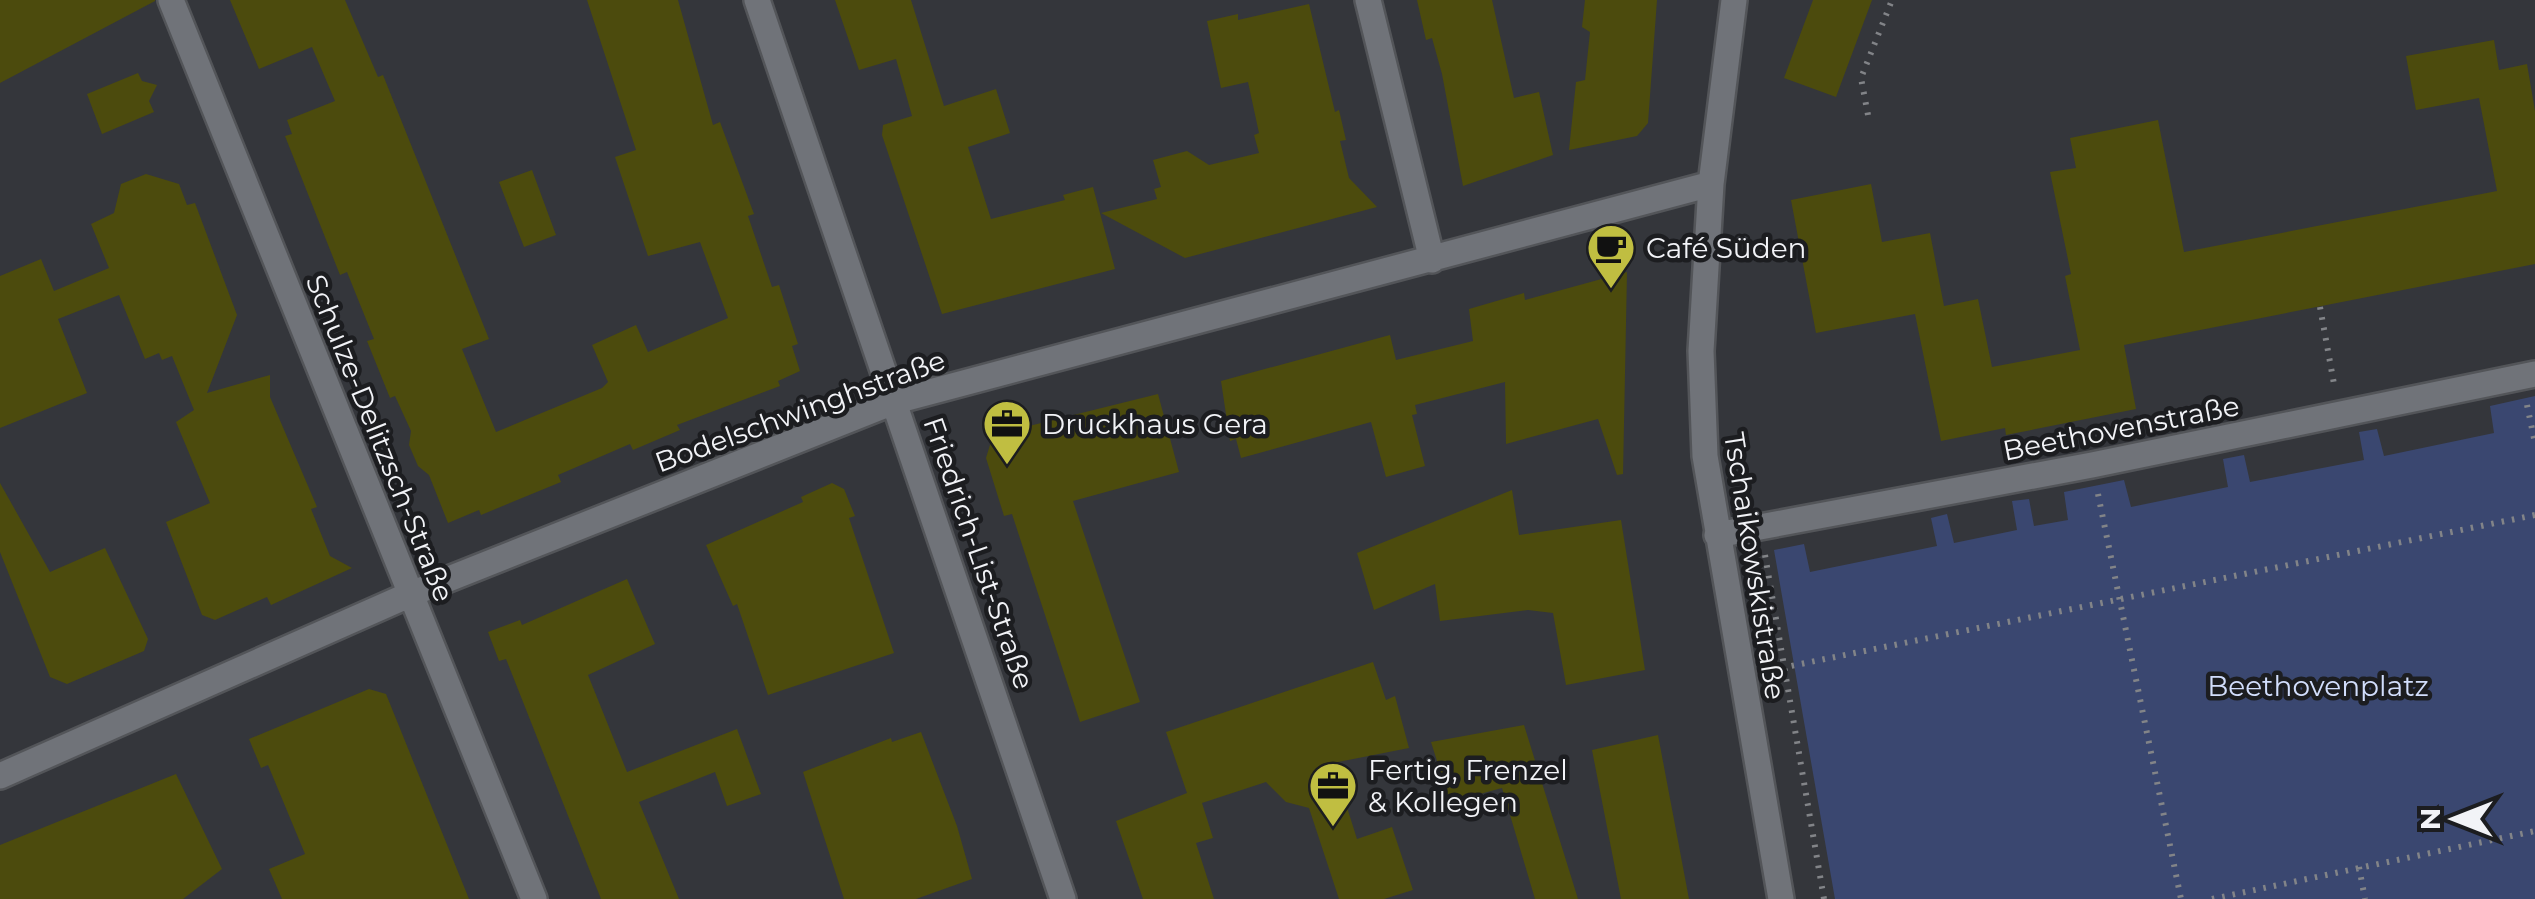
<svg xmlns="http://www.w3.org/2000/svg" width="2535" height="899" viewBox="0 0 2535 899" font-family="Montserrat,sans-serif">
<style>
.green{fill:#3a4770}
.building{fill:#4c4b0d}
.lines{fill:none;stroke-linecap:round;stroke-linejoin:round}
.minor-casing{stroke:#535559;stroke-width:30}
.path{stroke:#828488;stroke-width:6;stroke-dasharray:2.5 8;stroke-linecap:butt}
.minor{stroke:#707379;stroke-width:25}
.labels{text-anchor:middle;stroke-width:9;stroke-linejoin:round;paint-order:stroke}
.poi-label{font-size:28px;fill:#f2f3f7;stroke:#1c1d20;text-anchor:start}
.street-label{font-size:28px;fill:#f2f3f7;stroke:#1c1d20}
.park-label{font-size:28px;fill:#d2defc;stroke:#1c1d20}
</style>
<rect width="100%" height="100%" fill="#34363b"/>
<path class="green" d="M2535 396V899H1835L1774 550 1804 544 1810 572 1937 546 1931 518 1947 514 1954 543 2017 530 2012 501 2029 499 2034 526 2068 520 2064 492 2124 480 2131 507 2228 487 2223 459 2244 455 2250 482 2364 460 2359 432 2377 429 2384 456 2494 433 2490 406Z"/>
<path class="building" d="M0 0H155V1L0 83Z
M230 0H345L378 77 383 75 489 339 462 349 496 432 602 388 608 382 592 345 636 325 648 352 728 318 700 242 648 256 615 157 636 150 587 0H678L713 125 720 122 754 214 748 216 772 287 779 285 798 344 792 346 800 371 778 381 780 386 677 425 680 430 633 450 630 444 558 475 561 482 481 515 479 510 448 523 429 475 418 466 409 445 411 431 395 396 390 398 367 341 374 339 347 272 340 275 285 136 292 134 287 120 335 101 312 47 259 69Z
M835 0H911L944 106 996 89 1010 133 968 147 991 219 1065 200 1063 195 1093 187 1115 269 942 314 882 135 883 125 912 116 896 59 859 70Z
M1417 0H1492L1514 98 1539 92 1553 155 1463 186 1442 74 1432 38 1426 40Z
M1585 0H1657L1648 123 1637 136 1569 150 1576 82 1585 80 1590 32 1582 27Z
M1813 0H1872L1836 97 1784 78Z
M1309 4 1335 112 1339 110 1346 140 1340 141 1349 178 1377 207 1185 258 1101 213 1157 199 1154 189 1161 187 1153 160 1187 151 1209 165 1259 153 1254 135 1259 133 1248 82 1221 88 1207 21 1238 14V20Z
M2494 40 2499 70 2527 64 2535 111V264L2124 345 2136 409 2006 435 2005 428 1941 441 1915 314 1816 333 1791 200 1871 184 1882 242 1930 233 1944 306 1978 299 1992 367 2080 350 2065 276 2071 274 2050 172 2076 168 2070 138 2158 120 2184 252 2497 191 2479 98 2416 110 2406 56Z
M138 73 142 81 157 85 149 101 154 112 102 134 87 94Z
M532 170 556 235 524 247 499 182Z
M146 174 179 184 187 205 195 203 237 315 207 393 270 375V397L317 507 311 509 330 556 352 568 271 605 267 597 215 620 202 615 166 522 210 503 176 422 194 410 172 356 162 360 159 353 145 359 119 295 58 319 87 393 0 428V276L41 259 54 291 109 268 91 224 114 213 121 184Z
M1627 272 1623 474 1617 475 1598 419 1506 444 1505 382 1415 405 1417 414 1412 415 1425 466 1386 477 1371 422 1241 458 1236 439 1230 441 1221 381 1390 335 1396 360 1473 341 1469 309 1524 293 1525 300Z
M1158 394 1179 472 1073 501 1140 702 1080 722 1012 514 1004 516 986 458 993 435Z
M0 483 50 572 105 548 148 639 144 651 67 684 50 677 0 552Z
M832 483 844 489 855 516 849 518 894 653 768 695 737 604 733 606 706 545 803 502 801 497Z
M1512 490 1519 535 1621 520 1645 670 1566 685 1553 613 1528 610 1440 621 1435 584 1374 610 1357 553Z
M627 579 655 644 588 675 627 772 737 729 761 794 727 806 715 772 639 802 679 899H601L506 659 499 661 488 632 520 620 522 625Z
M1373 662 1386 700 1395 696 1409 748 1333 763 1357 839 1392 827 1413 890 1384 899H1339L1309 808 1286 802 1266 782 1202 803 1213 838 1196 843 1214 899H1143L1116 821 1187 793 1166 732Z
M369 689 386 694 469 899H282L269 869 305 854 268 765 261 768 249 739Z
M1524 725 1578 899H1535L1502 788 1450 802 1431 742Z
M921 732 957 826 972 879 916 899H844L803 772 891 738 892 742Z
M1658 735 1689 899H1621L1592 750Z
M176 774 222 869 183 899H0V845Z"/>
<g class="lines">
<g class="minor-casing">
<path id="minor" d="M171 0 534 899
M757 0 1063 899
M1368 0 1432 260
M1734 0 1711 184 1701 351 1705 456 1781 899
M1717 535 2092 465 2535 374
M0 776 411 594 896 401 1711 184"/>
</g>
<path class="path" d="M1868 115 1861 78 1892 0
M2320 307 2334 384
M2527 405 2535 443
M2098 494 2181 899
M1765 555 1824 899
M1771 670 2535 515
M2359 867 2365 899
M2212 899 2535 831"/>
<use href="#minor" class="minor"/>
</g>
<defs>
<g id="cafe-pin" transform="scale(2.5)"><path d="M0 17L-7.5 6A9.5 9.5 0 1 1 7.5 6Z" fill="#c0be41" stroke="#1c1d20"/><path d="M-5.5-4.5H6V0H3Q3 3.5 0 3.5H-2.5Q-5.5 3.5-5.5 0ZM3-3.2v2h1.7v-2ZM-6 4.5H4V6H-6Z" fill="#111"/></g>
<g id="office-pin" transform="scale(2.5)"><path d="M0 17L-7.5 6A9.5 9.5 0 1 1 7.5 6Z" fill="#c0be41" stroke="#1c1d20"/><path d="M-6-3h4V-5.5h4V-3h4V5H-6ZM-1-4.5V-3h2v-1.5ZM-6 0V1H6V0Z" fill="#111"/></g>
</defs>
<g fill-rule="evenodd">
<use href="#cafe-pin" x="1611" y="248"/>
<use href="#office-pin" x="1007" y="424"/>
<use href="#office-pin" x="1333" y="786"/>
</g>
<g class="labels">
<g class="poi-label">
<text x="1646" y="258">Café Süden</text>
<text x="1042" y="434">Druckhaus Gera</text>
<text x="1368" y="780">Fertig, Frenzel<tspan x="1368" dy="32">&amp; Kollegen</tspan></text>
</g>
<g class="street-label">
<text transform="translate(800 411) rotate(-20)" y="10">Bodelschwinghstraße</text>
<text transform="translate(2121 428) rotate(-11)" y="10">Beethovenstraße</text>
<text transform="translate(380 438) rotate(68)" y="10">Schulze-Delitzsch-Straße</text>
<text transform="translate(979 553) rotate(71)" y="10">Friedrich-List-Straße</text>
<text transform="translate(1755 566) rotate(81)" y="10">Tschaikowskistraße</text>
</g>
<g class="park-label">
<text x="2318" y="696">Beethovenplatz</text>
</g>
</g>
<g transform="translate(2455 819) rotate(270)" stroke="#1c1d20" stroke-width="8" paint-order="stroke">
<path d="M0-8L18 38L0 25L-18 38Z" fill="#f2f3f7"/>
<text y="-15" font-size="28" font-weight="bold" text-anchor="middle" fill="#f2f3f7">N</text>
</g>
</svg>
